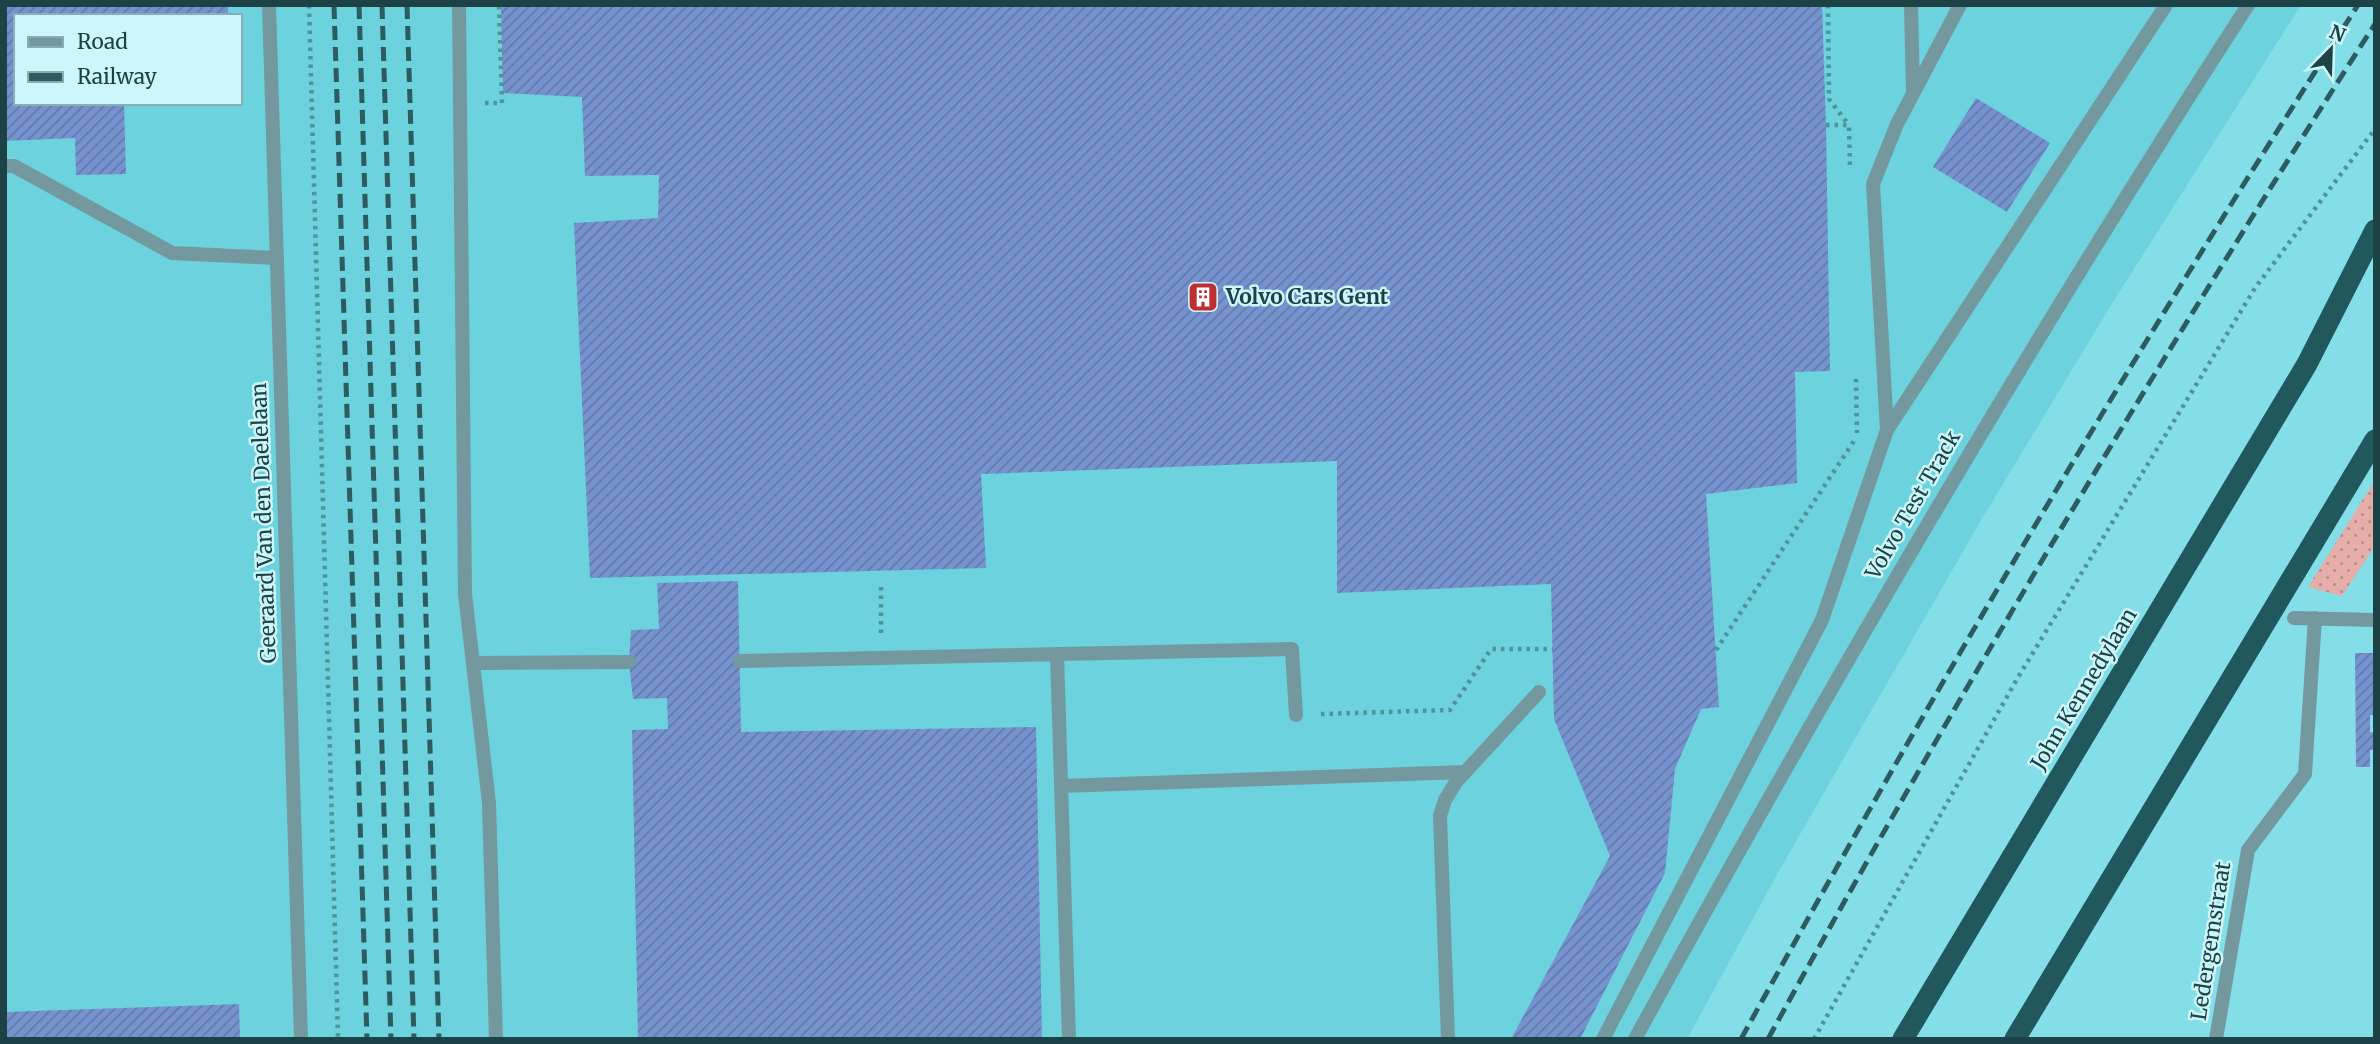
<svg xmlns="http://www.w3.org/2000/svg" width="2380" height="1044" viewBox="0 0 2380 1044" font-family="Merriweather,serif">
<style>
.built{fill:#6cd2dd;fill-rule:evenodd}
.grass{fill:url(#grass-dots)}
.building{fill:url(#building-hatch)}
.lines{fill:none;stroke-linecap:round;stroke-linejoin:round}
.path{stroke:#529399;stroke-width:4.5;stroke-dasharray:3.5 5;stroke-linecap:butt}
.lane{stroke:#73999e;stroke-width:14}
.street{stroke:#73999e;stroke-width:14}
.highway{stroke:#21585d;stroke-width:21}
.rail{stroke:#2e5b60;stroke-width:5;stroke-dasharray:14 7;stroke-linecap:butt}
.labels{text-anchor:middle;stroke-width:5;stroke-linejoin:round;paint-order:stroke}
.poi-label{font-size:21px;font-weight:bold;fill:#1d4246;stroke:#cdf6fb;text-anchor:start}
.street-label{font-size:21px;fill:#1d4246;stroke:#cdf6fb}
</style>
<defs>
<pattern id="grass-dots" width="8" height="8" patternUnits="userSpaceOnUse" patternTransform="scale(1.75)"><rect width="8" height="8" fill="#e5aea9"/><path d="M2 2h.1M6 6h.1" fill="none" stroke="#b98f8b" stroke-width="1.8" stroke-linecap="round"/></pattern>
<pattern id="building-hatch" width="6" height="6" patternUnits="userSpaceOnUse" patternTransform="scale(1.75)"><rect width="6" height="6" fill="#7793cf"/><path d="M-1 1l2-2M0 6l6-6M5 7l2-2" fill="none" stroke="#617aaa"/></pattern>
</defs>
<rect width="100%" height="100%" fill="#84dee7"/>
<path class="built" d="M5 5H2301L2108 310 1980 522 1780 869 1687 1039H5ZM16 16H240V103H16Z"/>
<path class="grass" d="M2375 480V546L2342 596 2308 587Z"/>
<path class="building" d="M5 5H228V16H16V103H124L126 174 76 175 75 138 5 141Z
M501 5H1822L1826 125 1830 371 1795 372 1797 483 1706 494 1719 707 1701 709 1675 769 1665 873 1580 1039H1511L1610 856 1554 719 1551 584 1337 593V461L981 474 986 568 590 578 574 223 658 218 659 175 585 176 582 97 503 93Z
M1976 98 2050 143 2007 212 1933 167Z
M738 581 741 732 1036 727 1042 1039H638L632 730 668 729 667 698 633 699 629 662 631 630 659 629 657 583Z
M2355 653H2375V715H2370V732L2375 733V750H2370V767H2356Z
M239 1004 240 1039H5V1012Z"/>
<g class="lines">
<path class="path" d="M309 5 338 1039
M1828 5 1829 99 1848 124
M485 103H502L499 5
M1826 125H1849L1850 170
M1856 379 1857 433
M881 633V582
M1716 650 1854 441
M1321 714 1450 710 1491 649H1553
M1814 1039 2017 679 2255 288 2375 129"/>
<path class="lane" d="M459 5 465 594 489 803 496 1039
M1911 5 1913 91
M5 166H14L172 253 277 258
M1887 430 1873 184 1897 124 1960 5
M1057 654 1069 1039
M740 661 1292 649 1296 715
M473 663 629 662
M1061 786 1465 772
M1448 1039 1440 816 1445 800 1456 782 1539 692"/>
<path class="street" d="M269 5 301 1039
M2294 618 2375 620
M1603 1039 1822 620 1887 430 2166 5
M1635 1039C1828 687 2030 342 2248 5
M2216 1039 2248 850 2305 774 2315 618"/>
<path class="highway" d="M1903 1039 2307 364 2375 230
M2015 1039 2375 440"/>
<path class="rail" d="M334 5 367 1039
M359 5 391 1039
M382 5 414 1039
M407 5 439 1039
M1741 1039C1935 687 2140 342 2358 5
M1768 1039C1958 693 2161 356 2375 24"/>
</g>
<defs>
<g id="building-square" transform="scale(1.575)"><rect x="-9" y="-9" width="18" height="18" rx="4" fill="#be2f32" stroke="#cdf6fb"/><path d="M-4-6H4V6H1V3H-1V6H-4ZM-2.5-4.3h1.7v1.8h-1.7ZM.8-4.3h1.7v1.8H.8ZM-2.5-1h1.7V.8h-1.7ZM.8-1h1.7V.8H.8Z" fill="#fff"/></g>
</defs>
<g fill-rule="evenodd">
<use href="#building-square" x="1203" y="297"/>
</g>
<g class="labels">
<g class="poi-label">
<text x="1226" y="304">Volvo Cars Gent</text>
</g>
<g class="street-label">
<text transform="translate(1913 505) rotate(-60)" y="7">Volvo Test Track</text>
<text transform="translate(264 523) rotate(-92)" y="7">Geeraard Van den Daelelaan</text>
<text transform="translate(2084 689) rotate(-59)" y="7">John Kennedylaan</text>
<text transform="translate(2211 941) rotate(-81)" y="7">Ledergemstraat</text>
</g>
</g>
<rect width="2380" height="1044" fill="none" stroke="#1d4246" stroke-width="14"/>
<rect x="14" y="14" width="228" height="91" fill="#cdf6fb" stroke="#87aeb3" stroke-width="2"/>
<rect x="28" y="37" width="35" height="10" fill="#73999e" stroke="#87aeb3" stroke-width="2"/>
<text x="77" y="49" font-size="21" fill="#1d4246">Road</text>
<rect x="28" y="72" width="35" height="10" fill="#2e5b60" stroke="#87aeb3" stroke-width="2"/>
<text x="77" y="84" font-size="21" fill="#1d4246">Railway</text>
<g transform="translate(2331 49) rotate(23)" stroke="#cdf6fb" stroke-width="5" paint-order="stroke">
<path d="M0-5L12 26L0 18L-12 26Z" fill="#1d4246"/>
<text y="-10" font-size="19" font-weight="bold" text-anchor="middle" fill="#1d4246">N</text>
</g>
</svg>
